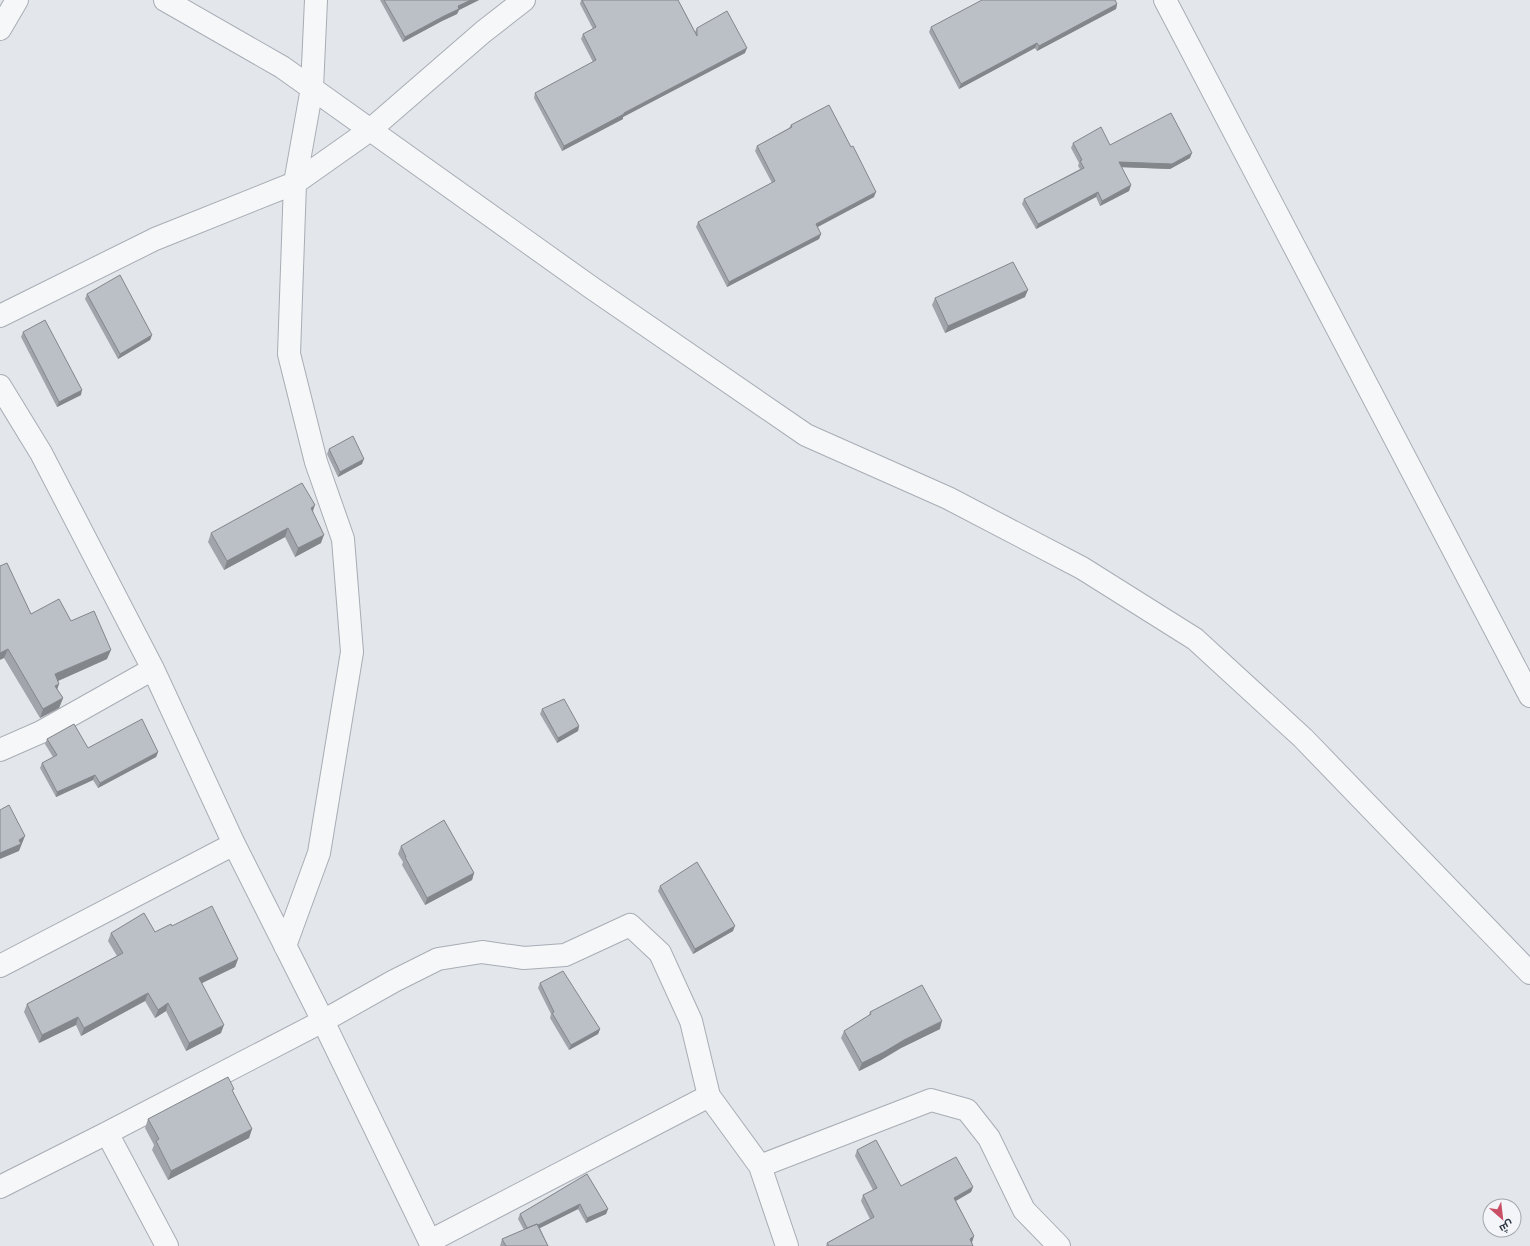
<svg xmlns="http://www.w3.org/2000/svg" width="1530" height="1246" viewBox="0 0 1530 1246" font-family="'PT Sans Narrow',Cairo,sans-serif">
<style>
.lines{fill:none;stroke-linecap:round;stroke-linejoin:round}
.minor-casing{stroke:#a8adb5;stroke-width:24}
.minor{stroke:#f6f7f9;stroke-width:22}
.wall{fill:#a1a5ab}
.shaded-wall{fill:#83868b}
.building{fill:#bbc0c7;stroke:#83868b}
</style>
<rect width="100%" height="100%" fill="#e3e6eb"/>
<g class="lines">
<g class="minor-casing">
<path id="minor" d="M165 0 282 67 592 288 806 435 948 498 1082 568 1195 639 1303 738 1530 973
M1165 0 1530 696
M0 29 17 0
M0 316 155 239 295 183 370 130 483 32 524 0
M0 386 41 453 153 669 234 844 323 1021 432 1246
M0 750 41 732 153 669
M285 946 319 853 352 652 343 539 316 462 289 354 295 183 312 88 316 0
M0 966 234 844
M107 1133 167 1246
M760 1166 931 1100 967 1110 989 1138 1024 1210 1059 1246
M0 1187 107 1133 323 1021 394 981 438 959 482 952 524 958 565 955 630 925 660 953 691 1021 709 1096 760 1166 787 1246
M430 1241 709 1096"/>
</g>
<use href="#minor" class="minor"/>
</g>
<path class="wall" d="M380 0H479L459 10 457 14 442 21 403 42Z
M581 0H678L695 32 697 28 745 53 623 117V119L562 151 534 98 535 93 593 62 581 39 583 34 593 29 580 4Z
M1117 4 1116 9 1037 51 1035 48 959 89 929 32 931 27Z
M791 125 874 197 817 227 821 234 819 239 727 287 696 227 698 222 772 183 755 151 757 146 789 128Z
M1073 143 1110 145 1190 158 1170 169 1121 167 1131 185 1129 191 1100 206 1096 197 1036 229 1022 204 1024 199 1080 169 1078 166 1079 163 1071 148Z
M87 294 152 335 150 340 118 359 85 299Z
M1025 297 945 333 932 305 935 298Z
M23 332 81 395 57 407 21 337Z
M329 449 362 464 338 477 327 454Z
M313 511 321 543 295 557 285 537 224 570 208 542 211 533Z
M0 566 31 614 71 621 107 659 58 681 57 689 63 698 59 708 40 718 4 658Z
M542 709 579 726 578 731 557 743 540 714Z
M47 739 88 748 158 752 156 757 98 788 93 780 56 797 40 768 42 763 53 757 45 744Z
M401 846 474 873 472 880 425 905 402 865 403 862 398 854Z
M660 886 733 931 693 954 658 891Z
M172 926 238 959 235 967 202 983 221 1033 186 1051 166 1011 155 1018 145 1001 81 1036 76 1025 39 1043 24 1012 27 1004 117 956 108 941 111 933 155 932Z
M540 983 600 1029 598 1034 569 1050 550 1018 551 1014 538 988Z
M870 1012 940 1029 901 1048 881 1060 859 1071 841 1038 844 1031 869 1015Z
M233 1092 252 1129 249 1138 168 1180 152 1150 154 1145 145 1128 148 1119Z
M857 1150 901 1186 973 1187 971 1192 956 1201 974 1236 972 1242 973 1246H826L827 1243 870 1219 861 1201 863 1195 873 1190 855 1156Z
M587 1174 608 1209 606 1214 586 1223 578 1209 540 1228 548 1246H500L502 1239 524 1230 518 1219 520 1214Z"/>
<path class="shaded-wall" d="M471 0H479L459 10 457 14 442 21 403 42 405 37 444 16 458 6Z
M1117 4 1116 9 1037 51 1039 46Z
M1037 43 1035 48 959 89 961 84Z
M747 48 745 53 623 117V119L562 151 564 146 624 113Z
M1192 153 1190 158 1170 169 1117 167 1119 162Z
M1131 185 1129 191 1100 206 1102 201Z
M876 192 874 197 814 229 816 224Z
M1098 192 1096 197 1036 229 1038 224Z
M821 234 819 239 727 287 729 282Z
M1028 290 1025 297 945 333 948 326Z
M152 335 150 340 118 359 120 354Z
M82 390 81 395 57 407 59 402Z
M364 459 362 464 338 477 340 472Z
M315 505 312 514 311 508Z
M288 528 285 537 224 570 227 561Z
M324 535 321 543 295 557 298 548Z
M8 649 4 658 0 660V653Z
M111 650 107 659 51 684 55 674Z
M59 684 56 693 55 686Z
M63 698 59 708 40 718 43 709Z
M579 726 578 731 557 743 558 738Z
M158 752 156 757 98 788 100 783Z
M95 775 93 780 56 797 57 792Z
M25 836 19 851 0 859V853L19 840Z
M474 873 472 880 425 905 427 898Z
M735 926 733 931 693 954 695 949Z
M238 959 235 967 196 986 199 978Z
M148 993 145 1001 81 1036 84 1028Z
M168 1003 166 1011 155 1018 158 1010Z
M78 1017 76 1025 39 1043 42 1035Z
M942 1021 940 1029 901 1048 881 1060 859 1071 862 1063 904 1040Z
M224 1025 221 1033 186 1051 189 1043Z
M600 1029 598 1034 569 1050 571 1045Z
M252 1129 249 1138 168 1180 171 1171Z
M973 1187 971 1192 952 1203 954 1198Z
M580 1204 578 1209 526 1235 528 1230Z
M608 1209 606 1214 586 1223 587 1218Z
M974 1236 972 1242 968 1244 970 1239Z"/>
<path class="building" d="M384 0H471L458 6 459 9 444 16 405 37Z
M582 0H678L697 36V28L727 11 747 48 624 113V114L564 146 535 93 596 60 583 34 596 27Z
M982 0H1115L1117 4 1039 46 1037 43 961 84 931 27Z
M829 105 851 147 853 146 876 192 816 224 821 234 729 282 698 222 775 181 757 146 792 127 791 125Z
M1171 113 1192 153 1172 164 1119 162 1131 185 1102 201 1098 192 1038 224 1024 199 1084 168 1080 161 1082 160 1073 143 1101 127 1110 145Z
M1013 262 1028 290 948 326 935 298Z
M120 275 152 335 120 354 87 294Z
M45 320 82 390 59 402 23 332Z
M353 436 364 459 340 472 329 449Z
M302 483 315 505 311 508 324 535 298 548 288 528 227 561 211 533Z
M7 563 31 614 59 599 71 621 94 611 111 650 55 674 59 684 55 686 63 698 43 709 8 649 0 653V566Z
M564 699 579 726 558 738 542 709Z
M142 719 158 752 100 783 95 775 57 792 42 763 57 755 47 739 74 724 88 748Z
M9 805 25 836 19 840 21 844 0 853V810Z
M444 820 474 873 427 898 405 857H406L401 846Z
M697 862 735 926 695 949 660 886Z
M212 906 238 959 199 978 224 1025 189 1043 168 1003 158 1010 148 993 84 1028 78 1017 42 1035 27 1004 123 953 111 933 144 913 155 932 171 924 172 926Z
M563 971 600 1029 571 1045 552 1013 554 1012 540 983Z
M922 985 942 1021 904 1040 884 1052 862 1063 844 1031 871 1014 870 1012Z
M228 1077 234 1089 232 1090 252 1129 171 1171 156 1141 159 1139 148 1119Z
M876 1140 901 1186 956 1157 973 1187 954 1198 974 1236 970 1239 973 1246H829L827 1243 874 1217 863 1195 877 1188 857 1150Z
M587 1174 608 1209 587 1218 580 1204 538 1225 537 1224 527 1228 520 1214Z
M537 1224 548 1246H506L502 1239Z"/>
<g transform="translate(1502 1218) rotate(152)"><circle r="19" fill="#f3f5f8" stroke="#a3a8af"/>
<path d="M0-3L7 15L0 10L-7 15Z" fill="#c94f67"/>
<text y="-6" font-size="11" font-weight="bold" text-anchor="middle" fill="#2c3542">ش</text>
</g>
</svg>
